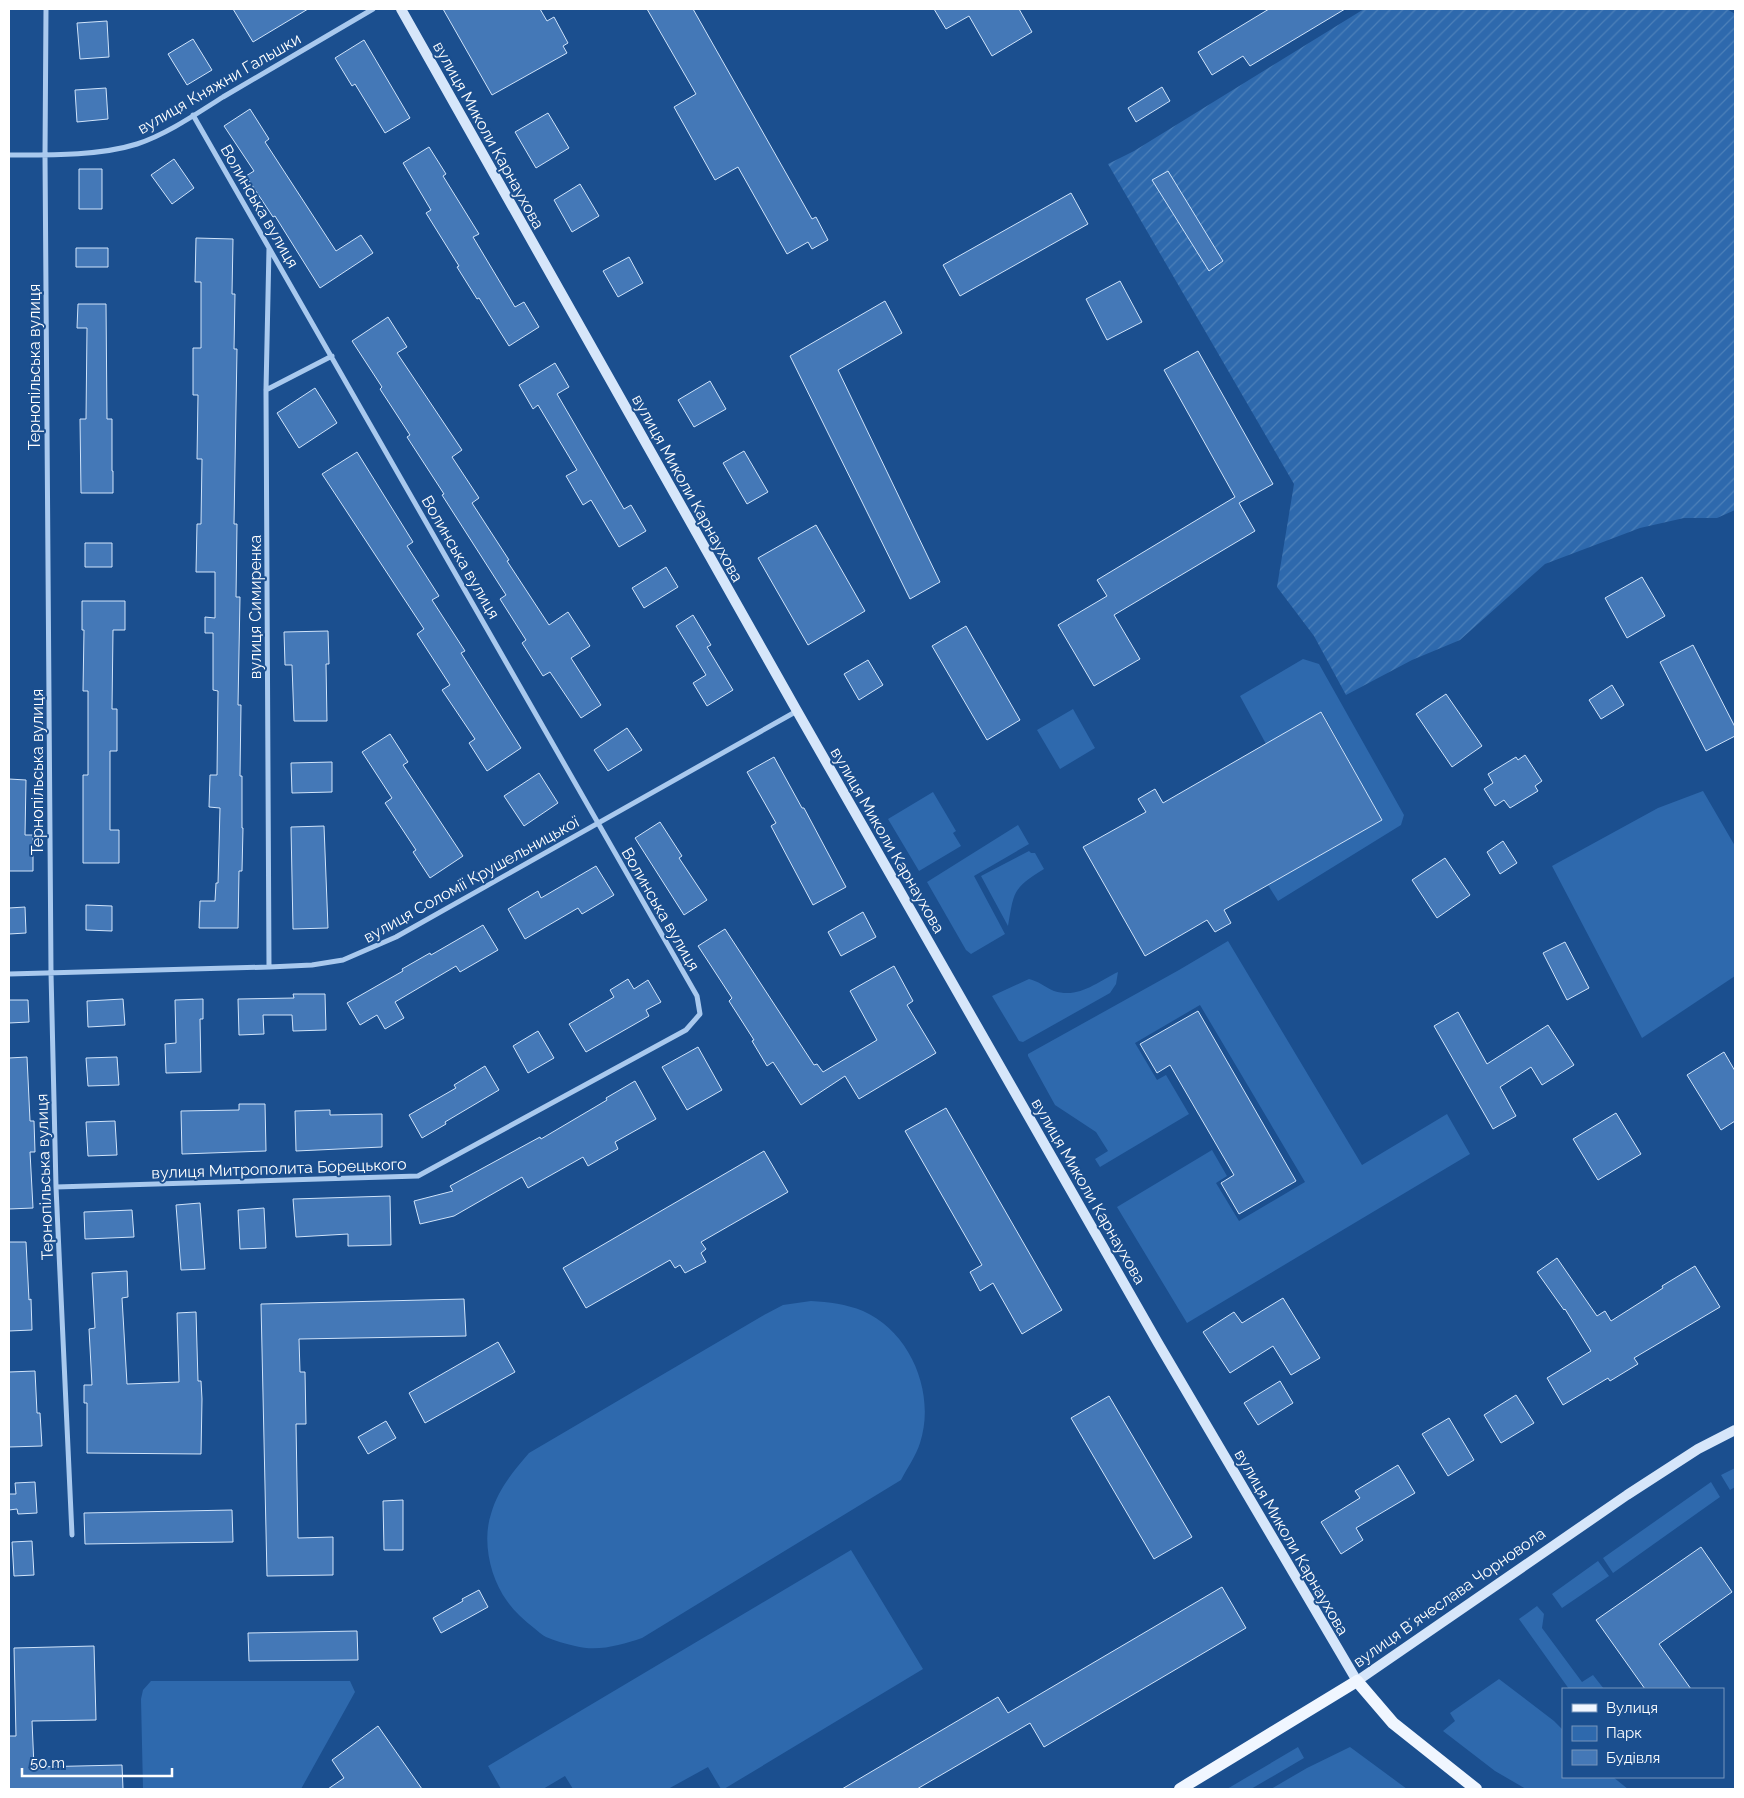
<svg xmlns="http://www.w3.org/2000/svg" width="1744" height="1798" viewBox="0 0 1744 1798" font-family="Raleway,sans-serif">
<style>
.green{fill:#2e69ad}
.garden{fill:url(#garden-furrows)}
.building{fill:#4478b7;stroke:#cfe3fa}
.lines{fill:none;stroke-linecap:round;stroke-linejoin:round}
.street{stroke:#a9c9ee;stroke-width:5}
.secondary{stroke:#d6e6fa;stroke-width:10}
.primary{stroke:#f0f6ff;stroke-width:12}
.labels{text-anchor:middle;stroke-width:4;stroke-linejoin:round;paint-order:stroke}
.street-label{font-size:16px;fill:#fff;stroke:#1b4f8f}
</style>
<defs>
<pattern id="garden-furrows" width="10" height="10" patternUnits="userSpaceOnUse" patternTransform="scale(1.25)"><rect width="10" height="10" fill="#2e69ad"/><path d="M-1 1l2-2M0 10L10 0M9 11l2-2" fill="none" stroke="#4d80b9"/></pattern>
</defs>
<rect width="100%" height="100%" fill="#1b4f8f"/>
<path class="green" d="M1303 659 1319 664 1404 815 1401 825 1278 901 1268 885 1382 820 1322 712 1266 744 1240 696Z
M1073 709 1095 748 1060 769 1037 730Z
M1703 791 1735 846V976L1642 1038 1552 866 1658 808Z
M933 792 956 831 953 833 961 846 919 871 888 819Z
M1018 825 1029 844 974 876 1005 934 971 954 966 950 927 882Z
M1029 851 1031 853H1035L1044 869C1013 888 1014 891 1008 926L981 876Z
M1228 941 1362 1165 1447 1114 1470 1154 1187 1323 1117 1207 1212 1150 1227 1176 1216 1183 1239 1221 1305 1182 1200 1005 1135 1043 1157 1080 1166 1075 1189 1114 1100 1167 1095 1159 1108 1151 1096 1132 1055 1105 1028 1056V1054L1179 970Z
M1118 972 1116 984 1110 993 1023 1042 1019 1041 992 996 1029 979C1038 981 1045 987 1054 991 1079 999 1097 982 1118 972Z
M811 1301C829 1302 846 1304 863 1311 911 1332 936 1394 920 1443 916 1456 907 1468 901 1480L642 1638C621 1645 598 1652 575 1646 566 1644 555 1641 546 1637 542 1635 538 1631 534 1628 524 1620 514 1611 507 1601 490 1578 482 1541 491 1514 498 1489 513 1472 529 1453L764 1315 783 1305Z
M1735 1468V1487L1730 1490 1721 1475Z
M1711 1482 1720 1497 1613 1573 1603 1558Z
M851 1550 923 1669 724 1789H721L708 1767 668 1789H573L565 1776 543 1789H501L488 1766Z
M1598 1561 1609 1576 1562 1608 1552 1594Z
M1537 1606 1544 1614 1542 1628 1582 1682 1593 1675 1604 1689H1569L1519 1619Z
M1499 1679 1554 1721 1563 1730V1777H1613L1628 1789H1526L1495 1771 1443 1731 1455 1721 1450 1713Z
M151 1681H350L355 1692 301 1789H143L141 1699 143 1690Z
M1298 1747 1304 1758 1251 1789H1227Z
M1350 1747 1407 1789H1271L1307 1768Z"/>
<path class="garden" d="M1364 9H1727L1735 14V510L1717 518H1684L1640 528 1545 564 1460 640 1412 660 1346 695 1314 636 1277 587 1294 484 1108 164 1134 151Z"/>
<path class="building" d="M233 9H308L253 42Z
M443 9H540L547 21 554 17 568 43 563 46 567 53 492 95Z
M647 9H693L812 219 816 217 828 240 812 249 808 242 787 254 738 167 715 180 674 107 696 94Z
M934 9H1019L1032 32 992 56 969 16 946 29Z
M1269 9H1345L1250 66 1243 56 1212 75 1198 52Z
M107 21 109 57 80 59 77 23Z
M193 39 212 70 187 85 168 54Z
M364 40 410 118 385 133 355 84 352 86 335 58Z
M1162 87 1170 101 1136 122 1128 108Z
M106 88 108 119 77 122 75 90Z
M250 109 269 139 265 142 336 251 361 235 373 253 320 288 275 216 273 217 246 176 254 171 224 126Z
M548 113 569 148 536 168 515 132Z
M429 147 446 174 443 176 479 234 473 237 515 307 524 302 539 327 509 346 479 298 477 299 457 267 459 266 426 213 431 210 403 163Z
M174 159 194 188 172 204 151 175Z
M79 169H102V209H79Z
M1168 171 1223 261 1209 271 1152 180Z
M580 184 599 216 572 232 554 200Z
M1071 193 1088 224 960 296 943 265Z
M196 238 233 239 232 294H235L234 349H237L234 524H237L236 597H240L238 705H241L240 776H242V828H243L242 871H239L238 928H199L200 901H215L216 883H218L220 808 209 807 210 775H217L218 691 213 690V633H205V617L215 618V572H196L197 524H201L202 459H197L198 395H193V348H201V282H195Z
M76 248H108V267H76Z
M629 257 643 283 618 297 603 271Z
M1120 281 1142 322 1107 340 1086 299Z
M885 301 902 333 838 370 940 582 910 599 790 356Z
M78 304H106L107 419H112V471H113V493H81L80 419H86L87 328H77Z
M388 317 407 347 397 353 462 450 452 457 479 498 472 503 509 560 507 561 549 625 568 612 590 646 571 658 601 705 581 718 550 672 543 676 522 643 526 640 500 599 506 595 442 495 444 494 407 437 410 435 380 389 382 387 352 341Z
M1198 351 1273 484 1239 503 1255 531 1114 615 1140 659 1094 686 1058 625 1107 596 1097 580 1235 497 1164 370Z
M555 363 569 387 557 394 624 509 631 505 646 531 619 547 591 500 583 505 566 476 577 470 538 405 533 409 519 385Z
M710 381 726 409 694 427 678 400Z
M315 388 337 423 299 448 277 413Z
M744 451 768 492 747 504 723 463Z
M357 452 413 542 407 546 439 596 432 600 465 651 461 653 521 748 487 771 469 743 475 739 442 690 450 685 417 634 424 629 322 474Z
M816 525 865 611 808 645 758 558Z
M85 543H112V567H85Z
M666 567 678 587 644 608 632 588Z
M1642 577 1665 616 1627 638 1605 598Z
M82 601H125V630H113L112 709H117V751H110V830H119V863H83V775H88V691H83L84 630H82Z
M693 615 711 645 707 647 733 690 707 706 693 683 706 675 676 626Z
M966 626 1020 720 987 740 932 646Z
M328 631 329 664H326L327 721H294L292 665H285L284 632Z
M1693 645 1735 727V736L1706 751 1660 662Z
M868 660 883 685 859 700 844 674Z
M1612 685 1624 705 1601 719 1589 700Z
M1446 694 1482 746 1452 767 1416 714Z
M1321 712 1382 820 1224 910 1231 923 1215 932 1207 920 1145 956 1083 847 1146 812 1138 799 1155 789 1163 803Z
M627 728 642 750 608 771 594 750Z
M390 734 408 762 403 765 463 856 430 878 413 852 416 850 385 803 392 798 362 752Z
M1525 755 1542 781 1535 786 1538 791 1510 808 1504 800 1495 806 1484 789 1493 783 1488 774 1516 757 1518 760Z
M774 757 802 808H804L846 887 813 905 771 826 776 823 747 772Z
M332 762V792L292 793 291 763Z
M539 773 558 803 524 826 504 796Z
M9 779 26 780 25 835H33V871H9Z
M660 822 682 856 679 858 707 900 684 915 635 838Z
M324 826 328 928 293 929 291 827Z
M1503 841 1517 863 1500 874 1487 852Z
M1445 858 1470 895 1437 918 1412 880Z
M596 866 614 895 582 914 578 908 525 939 508 909 538 891 541 898Z
M86 905 112 906V931L86 930Z
M25 907 26 933 9 934V908Z
M863 912 876 937 841 956 828 932Z
M483 925 498 950 460 972 456 966 395 1002 404 1018 385 1029 377 1015 360 1025 347 1003 403 971 402 969 430 953 431 955Z
M725 929 814 1065 817 1064 823 1072 877 1040 850 991 894 966 913 1001 907 1005 936 1053 859 1099 845 1076 801 1105 773 1062 767 1066 752 1041 754 1040 729 1001 732 998 698 946Z
M1565 942 1589 988 1567 1000 1543 953Z
M628 979 634 989 648 980 661 1002 646 1010 649 1016 586 1052 569 1024 614 997 610 990Z
M293 994H325L326 1030 293 1031 292 1015H263L264 1034 239 1035 238 999 294 998Z
M123 999 125 1025 88 1027 87 1001Z
M203 999V1019H200L201 1072 166 1073 165 1044 176 1043 175 1000Z
M9 1000H28L29 1022 9 1023Z
M1198 1011 1296 1181 1239 1214 1221 1183 1234 1175 1170 1065 1157 1073 1140 1044Z
M1458 1012 1487 1064 1548 1025 1574 1065 1542 1085 1531 1067 1500 1087 1516 1116 1493 1129 1434 1026Z
M538 1031 554 1058 528 1073 513 1046Z
M698 1047 722 1090 687 1110 662 1067Z
M1724 1052 1735 1071V1121L1721 1130 1687 1075Z
M27 1057 30 1121H34L35 1152H30L33 1208 9 1209V1058Z
M117 1057 119 1085 88 1086 86 1058Z
M485 1066 499 1090 445 1122 446 1124 422 1138 409 1115 456 1088 454 1085Z
M635 1081 656 1119 615 1142 618 1149 588 1166 583 1157 528 1188 522 1177 454 1216 420 1224 414 1201 453 1191 450 1186 540 1137 541 1139 607 1100 606 1098Z
M239 1104H265L266 1151 182 1154 181 1111 239 1110Z
M946 1108 1062 1310 1022 1334 993 1283 980 1291 970 1272 982 1265 905 1131Z
M330 1110V1115L382 1114V1147L296 1151 295 1111Z
M1616 1113 1641 1154 1598 1180 1573 1139Z
M115 1121 117 1155 88 1156 86 1122Z
M764 1151 788 1192 701 1242 706 1249 701 1253 706 1262 685 1273 680 1265 675 1268 670 1260 586 1308 563 1268Z
M390 1196 391 1245 348 1246V1234L296 1237 293 1199Z
M200 1203 205 1269 181 1270 176 1205Z
M264 1208 266 1248 240 1249 238 1210Z
M132 1210 134 1237 85 1239 84 1212Z
M9 1242H26L29 1300 31 1299 32 1330 9 1331Z
M1557 1258 1597 1316 1605 1311 1611 1321 1663 1288 1662 1286 1695 1266 1720 1307 1634 1358 1638 1364 1610 1381 1608 1378 1563 1405 1547 1378 1591 1351 1565 1309 1564 1310 1537 1272Z
M127 1271 128 1297 122 1298 127 1384 179 1382 177 1313 196 1312 198 1381H201L202 1399 201 1454 87 1453V1403H84V1385H92L89 1329 95 1328 92 1273Z
M1283 1298 1320 1358 1291 1375 1273 1346 1230 1373 1203 1332 1234 1312 1242 1323Z
M464 1299 466 1336 299 1339 300 1372H305L306 1424H296L298 1538 333 1537V1575L267 1576 261 1304Z
M498 1342 515 1372 425 1423 409 1393Z
M35 1371 37 1413H40L42 1446 9 1447V1372Z
M1280 1381 1293 1403 1258 1425 1244 1403Z
M1516 1395 1534 1423 1501 1443 1484 1415Z
M1109 1396 1192 1537 1154 1559 1071 1418Z
M1449 1418 1474 1460 1448 1476 1422 1434Z
M386 1421 396 1438 368 1454 358 1437Z
M1398 1465 1415 1493 1356 1528 1363 1540 1341 1554 1321 1522 1360 1498 1355 1491Z
M35 1482 37 1513 18 1514 17 1509 9 1510V1494H16L15 1483Z
M403 1500V1550H384L383 1501Z
M232 1510 233 1542 85 1544 84 1513Z
M32 1541 34 1575 14 1576 12 1542Z
M1701 1547 1732 1592 1659 1644 1691 1689H1645L1596 1620Z
M1222 1587 1246 1628 1044 1747 1030 1723 917 1789H842L998 1697 1008 1713Z
M479 1590 488 1607 441 1633 433 1618 463 1601 462 1599Z
M357 1631 358 1660 249 1661 248 1633Z
M94 1646 96 1720 32 1721 34 1767 122 1765 123 1789H9V1736H16L14 1648Z
M378 1726 422 1789H328L344 1778 332 1760Z"/>
<g class="lines">
<path class="street" d="M46 9 45 155 51 973 56 1187 72 1535
M9 155C48 155 99 156 137 144 167 134 196 114 223 97 273 68 323 38 373 9
M269 248 266 390 269 967
M266 390 332 356
M9 974 269 967 312 965 343 960 396 937 797 711
M56 1187 418 1176 686 1030 700 1014 697 996 193 115"/>
<path class="secondary" d="M401 9 797 711 1158 1343 1357 1681 1627 1495 1698 1449 1735 1430"/>
<path class="primary" d="M1180 1789 1357 1681 1393 1723 1476 1789"/>
</g>
<g class="labels">
<g class="street-label">
<text transform="translate(219 83) rotate(-30)" y="6">вулиця Княжни Гальшки</text>
<text transform="translate(489 135) rotate(61)" y="6">вулиця Миколи Карнаухова</text>
<text transform="translate(260 206) rotate(60)" y="6">Волинська вулиця</text>
<text transform="translate(34 367) rotate(-90)" y="6">Тернопільська вулиця</text>
<text transform="translate(688 488) rotate(61)" y="6">вулиця Миколи Карнаухова</text>
<text transform="translate(461 557) rotate(60)" y="6">Волинська вулиця</text>
<text transform="translate(255 607) rotate(-90)" y="6">вулиця Симиренка</text>
<text transform="translate(37 772) rotate(-90)" y="6">Тернопільська вулиця</text>
<text transform="translate(888 840) rotate(60)" y="6">вулиця Миколи Карнаухова</text>
<text transform="translate(471 879) rotate(-29)" y="6">вулиця Соломії Крушельницької</text>
<text transform="translate(661 909) rotate(60)" y="6">Волинська вулиця</text>
<text transform="translate(279 1168) rotate(-2)" y="6">вулиця Митрополита Борецького</text>
<text transform="translate(44 1177) rotate(-92)" y="6">Тернопільська вулиця</text>
<text transform="translate(1089 1191) rotate(60)" y="6">вулиця Миколи Карнаухова</text>
<text transform="translate(1292 1542) rotate(60)" y="6">вулиця Миколи Карнаухова</text>
<text transform="translate(1449 1597) rotate(-35)" y="6">вулиця Вʼячеслава Чорновола</text>
</g>
</g>
<rect width="1744" height="1798" fill="none" stroke="#ffffff" stroke-width="20"/>
<rect x="1562" y="1688" width="162" height="90" fill="#1b4f8f" stroke="#7695bc"/>
<rect x="1572" y="1704" width="25" height="8" fill="#f0f6ff" stroke="#7695bc"/>
<text x="1606" y="1713" font-size="15" fill="#ffffff">Вулиця</text>
<rect x="1572" y="1726" width="25" height="15" fill="#2e69ad" stroke="#7695bc"/>
<text x="1606" y="1738" font-size="15" fill="#ffffff">Парк</text>
<rect x="1572" y="1750" width="25" height="15" fill="#4478b7" stroke="#7695bc"/>
<text x="1606" y="1763" font-size="15" fill="#ffffff">Будівля</text>
<path d="M22 1768v8h150v-8" fill="none" stroke="#ffffff" stroke-width="2.5"/>
<text x="30" y="1768" font-size="15" fill="#ffffff" stroke="#1b4f8f" stroke-width="4" paint-order="stroke">50 m</text>
</svg>
